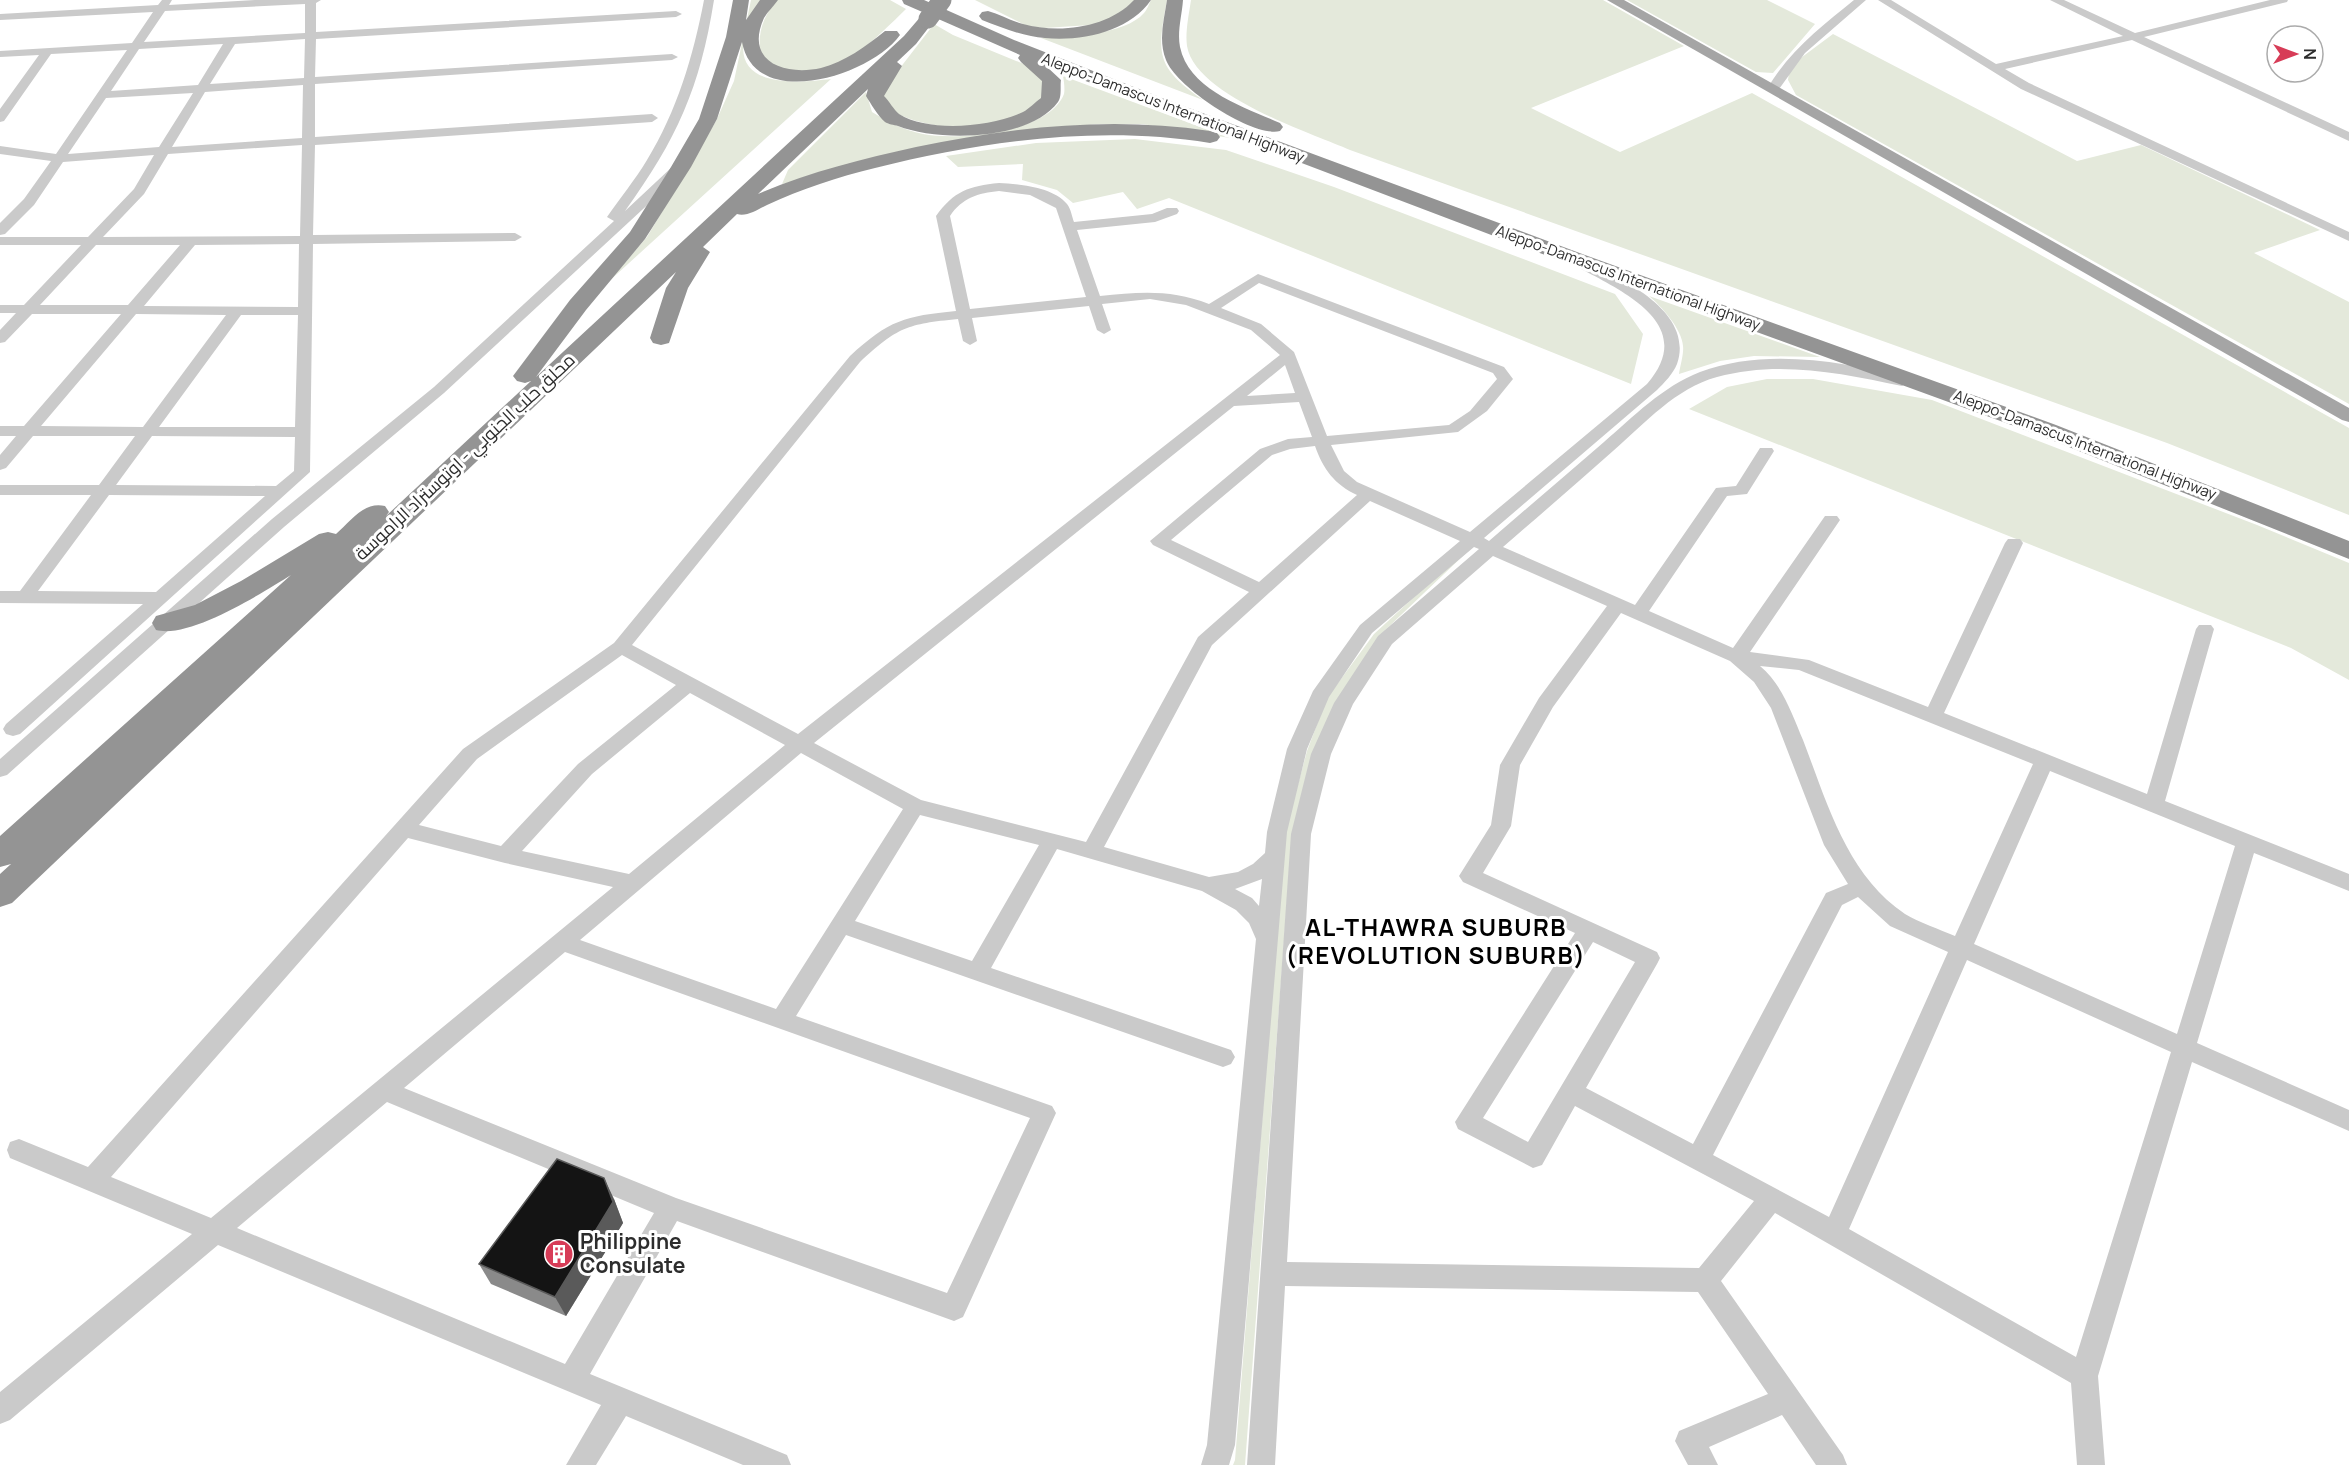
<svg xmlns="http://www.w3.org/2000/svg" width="2349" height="1465" viewBox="0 0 2349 1465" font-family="Manrope,Cairo,sans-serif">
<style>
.green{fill:#e4e9db}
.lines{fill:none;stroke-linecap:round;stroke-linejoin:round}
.minor{fill:#cacaca;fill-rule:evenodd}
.major{fill:#a5a5a5;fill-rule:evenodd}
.highway{fill:#949494;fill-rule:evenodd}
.highway-bridge{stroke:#949494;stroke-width:19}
.wall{fill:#8a8a8a}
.shaded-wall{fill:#5a5a5a}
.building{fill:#141414;stroke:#5a5a5a;stroke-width:1.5}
.labels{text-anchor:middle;stroke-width:6;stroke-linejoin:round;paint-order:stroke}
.far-street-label{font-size:15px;fill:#2d2d2d;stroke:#fff}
.street-label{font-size:18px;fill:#2d2d2d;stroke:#fff}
.near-poi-label{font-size:21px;font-weight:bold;fill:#2d2d2d;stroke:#fff;text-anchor:start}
.district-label{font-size:24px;font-weight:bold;letter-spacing:1.5px;fill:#000;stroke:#fff}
</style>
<rect width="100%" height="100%" fill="#fff"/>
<path class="green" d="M751 0H761C756 11 748 22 745 34 731 89 797 83 831 79L606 284 647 237 716 121 734 81Z
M777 0H890L906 9C874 40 836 82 786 71 778 69 769 61 761 57 757 34 762 18 777 0Z
M975 0H1135L1114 18 1091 25 1044 28 1027 26Z
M1151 0H1167C1157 54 1155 67 1203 100L1041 38C1068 37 1125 35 1144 13 1147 10 1149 4 1151 0Z
M1191 0H1603L1684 46 1531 108 1620 152 1752 93 2349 428V515L2167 443 1350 150C1308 132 1195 95 1187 46 1185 32 1189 14 1191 0Z
M1627 0H1767L1815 24 1773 73 1756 72Z
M934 24 953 35 1036 69 1042 75C1043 82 1045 93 1042 98 1037 110 1003 124 990 127 968 132 899 125 885 103 883 100 883 94 883 90Z
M1833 34 2077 161 2141 145 2320 230 2254 253 2349 302V404L1796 95 1788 80 1790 66Z
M1063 76 1230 138 1142 124H1099L1048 128 782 184 788 170 866 92 872 112C889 122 903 130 923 134 958 141 1049 133 1064 94 1065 89 1064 81 1063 76Z
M1135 139 1226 150 1334 187 1615 294 1643 334 1631 384 1169 198 1137 209 1123 192 1073 203 1057 190 1022 180 1023 164 958 167 946 156 1036 143Z
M1649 296 1820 357 1754 356 1720 361 1679 374C1680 366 1684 354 1683 346 1682 329 1661 306 1649 296Z
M1767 379H1813L1932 400 2257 525 2349 563V680L2291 648 1689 409 1727 387Z
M1464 551 1466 553 1379 636 1292 833 1245 1465H1233L1235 1460 1285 833 1307 751 1327 698 1374 634Z"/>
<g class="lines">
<path class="minor" d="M162 0H172L169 5 255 0H321L316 3V32L676 11 682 14 676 17 316 39 315 77 672 54 678 57 672 60 315 84V137L652 114 658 118 652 122 315 145 313 235 515 233 522 237 515 241 313 244 310 472 20 734 13 736 6 734 3 729 6 724 143 604 0 603V591H20L91 495H0V485H99L135 436H33L6 468 0 470V455L16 436H0V426H24L121 314H32L5 342 0 343V330L16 313H0V305H24L81 245H0V237H88L134 189 154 155 63 162 34 205 5 234 0 235V223L24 199 51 161 0 154V146L56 154 127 50 51 54 4 121 0 122V109L39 55 0 57V51L132 43 153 12 0 20V14L158 5ZM305 4V33L144 42 165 11ZM305 39 304 78 210 84 235 44ZM223 44 198 85 111 91 139 49ZM303 85 302 138 172 147 205 92ZM193 93 159 147 68 154 106 98ZM302 145 300 236 103 237 144 194 168 154ZM299 244 298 307 144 306 195 245ZM96 245H180L128 305H40ZM136 314 226 315 143 427 41 426ZM241 315H298L295 427H159ZM152 436 295 437 294 471 276 486 116 485ZM109 495 265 496 156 592 38 591Z
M704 0H714C700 88 677 139 625 211L672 167H682L683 170 682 173 444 393 284 527 7 775 0 777V759L272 519 434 387 614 221 607 217C620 198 635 180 647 160 677 111 693 57 704 0Z
M1854 0H1866L1805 53 1777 92H1769L1767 89C1789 51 1821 27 1854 0Z
M1878 0H1891L1996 64 2123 36 2050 0H2064L2135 33 2270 0H2288L2287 2 2144 37 2349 132V141L2132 40 2005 69 2029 83 2349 232V241L2021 89Z
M999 183C1019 184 1053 187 1067 204 1071 209 1072 217 1074 222L1152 214 1167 208H1177L1179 211 1177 214 1155 222 1077 230 1100 296C1139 292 1171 289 1209 304L1258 274 1504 367 1513 379 1487 411 1458 432 1331 445 1344 471 1357 482 1470 532 1647 384C1700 323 1619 290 1574 265L1572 262 1574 259H1584C1621 279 1695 311 1677 364 1673 374 1664 383 1657 390L1484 538 1489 541C1527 508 1566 475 1604 442 1634 416 1662 387 1700 372 1765 348 1842 361 1907 378L1910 381 1902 386C1841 373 1778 360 1717 377 1676 388 1645 423 1613 451 1577 483 1540 515 1503 547L1635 605 1716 488 1736 486 1760 448H1772L1774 451 1747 494 1727 496 1649 611 1733 648 1825 516H1837L1840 520 1750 652 1809 660 1928 707 2005 543 2008 539H2020L2023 543 1944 713 2147 794 2196 629 2199 625H2211L2214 629 2165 801 2349 874V891L2254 853 2197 1043 2349 1110V1131L2192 1062 2098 1376 2105 1465H2077L2071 1383 1775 1213 1721 1281 1843 1455 1847 1465H1816L1782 1415 1709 1447 1718 1465H1688L1675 1441 1679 1431 1768 1394 1698 1292 1285 1286 1275 1465H1247L1291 834 1311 754 1334 703 1378 636 1479 549 1474 547 1372 633 1329 697 1307 749 1287 832 1235 1445 1229 1465H1201L1207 1445 1256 939 1249 923 1236 910 1202 891 1057 849 991 968 1231 1050 1235 1057 1231 1064 1223 1067 846 935 796 1016 1052 1106 1056 1113 963 1317 954 1321 677 1221 590 1374 787 1455 791 1465H743L626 1416 596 1465H566L601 1405 218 1245 10 1420 0 1424V1392L192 1234 10 1158 7 1150 10 1142 19 1139 88 1167 463 749 614 643 850 356C889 320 905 316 956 311L936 216C954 191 969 186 999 183ZM999 191 1030 195 1056 208 1086 297 970 309 950 216C962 198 978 193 999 191ZM1259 283 1493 373 1497 379 1470 411 1449 425 1327 436 1294 352 1261 324 1221 308ZM1150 299 1186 305 1251 330 1280 355 798 734 632 645 860 362C898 327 907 324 958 319L963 341 970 345 977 341 972 318 1089 306 1097 330 1104 334 1111 330 1102 304ZM1285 365 1295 393 1247 396ZM1299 402 1312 437 1288 439 1260 449 1150 541 1153 545 1249 592 1198 637 1086 842 921 800 814 743 1234 406ZM1315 446C1323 469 1335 485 1357 495L1259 582 1171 540 1272 455 1290 449ZM1370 501 1460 541 1360 625 1313 691 1287 749 1267 832 1265 853 1253 864 1238 872 1209 877 1104 847 1212 645ZM1493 556 1607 606 1539 698 1500 765 1491 825 1459 876 1463 882 1575 933 1455 1122 1458 1129 1533 1168 1542 1165 1575 1106 1754 1201 1699 1268 1287 1262 1311 834 1331 754 1353 704 1392 644ZM1621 613 1730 661 1754 682 1771 708 1824 845 1848 884 1826 893 1693 1144 1586 1088 1657 964 1660 958 1657 952 1483 873 1511 826 1520 765 1553 707ZM622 655 676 685 578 764 501 846 419 825 477 759ZM1760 666 1799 670 2033 764 1955 936C1939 929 1920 923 1905 914 1846 874 1827 802 1803 740 1792 714 1782 684 1760 666ZM690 693 785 745 629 874 522 851 592 774ZM801 753 903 809 776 1009 580 940ZM2050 771 2235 846 2177 1034 1974 944ZM920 815 1039 845 972 961 855 921ZM408 838 505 863 613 887 211 1218 111 1177ZM1262 879 1259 906 1252 898 1235 889ZM1858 897 1890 926 1948 952 1829 1217 1713 1155 1842 905ZM1593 942 1635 962 1528 1142 1483 1118ZM565 952 1030 1118 947 1293 676 1198 404 1088ZM1967 960 2171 1052 2076 1357 1849 1229ZM387 1102 654 1213 565 1364 237 1228Z"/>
<path class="major" d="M1607 0H1624L2349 408V422L2342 420Z"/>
<path class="highway" d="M733 0H749L746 20 760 0H778C774 6 768 11 764 18 744 62 785 76 821 68 845 62 866 46 885 31H897L900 35C871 76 755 112 742 42L717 119 691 167 645 239 586 310 536 377 904 36 922 15 927 14 904 4 902 0H924L1014 40 1162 98 1585 255 2056 425 2349 541V559L2039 435 1515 244 1046 66 1061 80C1060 86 1062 97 1058 102 1029 141 939 142 898 126 894 125 888 124 885 122 878 116 871 104 866 96L868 89 758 194C809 172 862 159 916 147 1013 127 1111 116 1210 131L1217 133 1220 137 1217 141 1210 143C1098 125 984 141 875 168 838 177 801 189 767 205 758 209 747 217 737 214L703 247 710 252 688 288 669 343 661 345 653 343 650 338 666 288 676 272 12 903 0 907V874L11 864 0 867V836L291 575C262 593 190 639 156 630L152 623 156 616 195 605 241 581 319 534 328 532 336 534C351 521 364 501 385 506L389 512 386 516 531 381 525 383 517 381 513 376 570 300 630 232 671 167 699 119 726 37ZM936 18 1020 55 1018 58 1021 62 1042 81 1041 98C1035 102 1029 109 1023 112 992 127 929 133 899 114 894 110 889 101 884 96L902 66 897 62 916 44Z
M1134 0H1151C1127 35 1071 44 1031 36 1014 33 998 26 982 20L979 16 982 12 988 11C1000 14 1011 21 1023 24 1059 34 1108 28 1134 0Z
M1167 0H1183C1182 15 1177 32 1180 47 1189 90 1244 107 1280 123L1283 127 1280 131C1253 138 1176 87 1166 60 1158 40 1164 20 1167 0Z"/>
<path class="highway-bridge" d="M928 19 942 0"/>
</g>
<path class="wall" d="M614 1199 623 1223 566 1316 491 1284 479 1264Z"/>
<path class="shaded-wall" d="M604 1178 614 1199 623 1223 566 1316 555 1297Z"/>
<path class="building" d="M557 1159 604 1178 613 1202 555 1297 479 1264Z"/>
<defs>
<g id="building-disc" transform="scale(1.5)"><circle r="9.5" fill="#d73c57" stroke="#fff"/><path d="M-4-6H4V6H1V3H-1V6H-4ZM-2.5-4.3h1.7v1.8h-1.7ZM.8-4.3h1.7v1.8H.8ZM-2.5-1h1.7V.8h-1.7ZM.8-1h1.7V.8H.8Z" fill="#fff"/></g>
</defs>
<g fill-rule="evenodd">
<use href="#building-disc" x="559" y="1254"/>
</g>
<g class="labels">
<g class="far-street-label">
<text transform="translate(1173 108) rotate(21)" y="5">Aleppo-Damascus International Highway</text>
<text transform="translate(1628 278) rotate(20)" y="5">Aleppo-Damascus International Highway</text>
<text transform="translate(2085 445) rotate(21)" y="5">Aleppo-Damascus International Highway</text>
</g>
<g class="street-label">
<text transform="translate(465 457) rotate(-43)" y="6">محلق حلب الجنوبي - اوتوستراد الراموسة</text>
</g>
<g class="near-poi-label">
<text x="580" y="1249">Philippine<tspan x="580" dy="24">Consulate</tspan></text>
</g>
<g class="district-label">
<text x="1436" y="936">AL-THAWRA SUBURB<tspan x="1436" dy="28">(REVOLUTION SUBURB)</tspan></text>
</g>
</g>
<g transform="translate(2295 54) rotate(90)"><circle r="28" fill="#ffffff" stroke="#ababab" stroke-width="1.5"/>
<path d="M0-4.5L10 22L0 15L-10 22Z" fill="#d73c57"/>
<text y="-9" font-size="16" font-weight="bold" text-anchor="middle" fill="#2d2d2d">N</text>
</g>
</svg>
